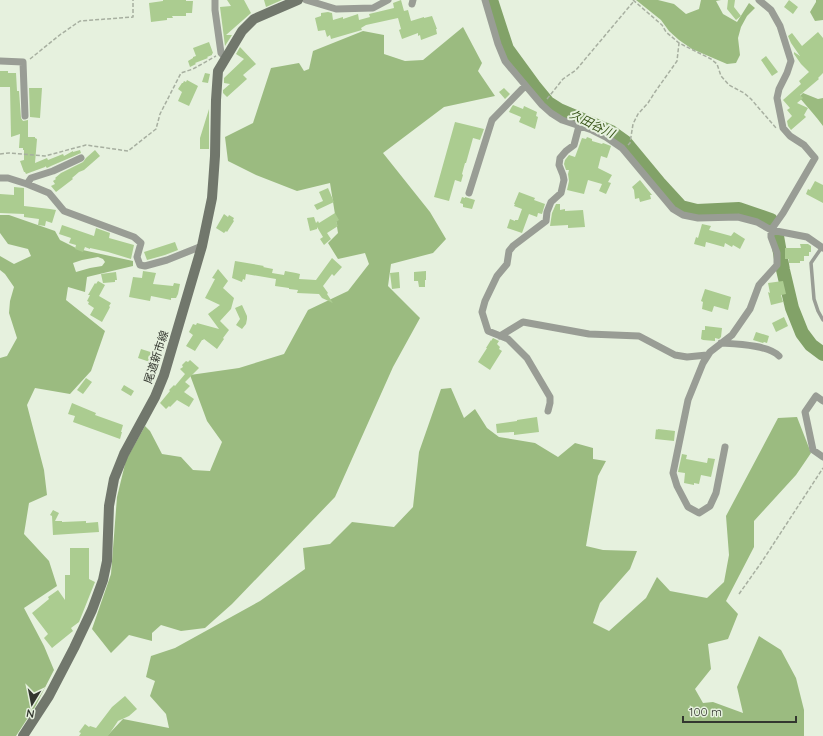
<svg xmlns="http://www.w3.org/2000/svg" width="823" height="736" viewBox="0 0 823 736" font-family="Quicksand,'Noto Sans JP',sans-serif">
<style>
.forest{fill:#9bbb80;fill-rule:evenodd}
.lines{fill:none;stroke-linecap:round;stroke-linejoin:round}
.river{stroke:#82a268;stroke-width:14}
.building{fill:#abcc90}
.path{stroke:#a7afa0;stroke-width:1.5;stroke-dasharray:4 2;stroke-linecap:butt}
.lane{stroke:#999d95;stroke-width:3.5}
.street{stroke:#999d95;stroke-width:7}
.secondary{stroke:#71776c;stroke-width:10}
.labels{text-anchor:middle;stroke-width:4;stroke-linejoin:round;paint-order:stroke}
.street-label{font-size:11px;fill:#33372f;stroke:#e6f1de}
.water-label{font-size:12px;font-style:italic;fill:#345114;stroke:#e6f1de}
</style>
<rect width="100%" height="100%" fill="#e6f1de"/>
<path class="forest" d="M636 0H658L674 4 686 14 699 9 701 0H721L716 1 723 14 737 22 749 3 755 8 747 16 741 27 738 38 740 55 736 63 727 64 692 49 679 40 669 31 661 20Z
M816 0H823V20L815 21 810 12 816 2Z
M463 27 482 63 478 71 495 96 444 107 383 153 430 212 446 239 433 253 391 264 388 286 420 318 393 367 335 497 232 604 205 628 181 631 161 625 152 633V641L129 635 111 653 92 629 111 574 117 497 126 460 145 426 150 431 162 454 181 457 193 470 210 471 222 442 207 421 190 375 239 368 284 354 308 310 348 291 369 264 365 253 338 259 328 243 338 233 330 183 297 191 256 175 228 161 225 137 253 123 271 68 299 63 304 71 309 69 313 51 363 31 384 35V54L405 61 423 60Z
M803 93 818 99 823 98V126C816 116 807 107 799 97Z
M0 215H9L55 231 60 240 78 249 133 261V266L87 277 85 292 68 287 66 300 105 331 91 371 70 394 35 388 27 405 44 470 47 495 29 503 24 534 49 561 57 586 24 608 44 646 54 670 35 707 16 736H0V358L7 356 17 338 9 313 10 301 14 287 5 274 0 270V256L14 264 31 256 28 249 8 244 0 233ZM98 257 103 259 105 262 102 266 90 268 76 272 73 263 82 260Z
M451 388 464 418 475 409 487 428 499 437 535 443 558 457 575 443 593 448V459L606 461 598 476 586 546 603 550 637 551 630 569 600 603 593 623 609 631 646 598 657 577 670 591 707 598 724 582 729 555 726 516 778 418 797 417 811 453 796 475 754 521V547L726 601 738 614 728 639 708 644 711 669 695 689 703 703 713 702 743 713 737 687 759 636 781 650 796 678 804 710V736H107L123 719 169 728 166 714 150 696 155 681 146 677 151 656 175 648 260 601 305 569 303 548 330 544 352 522 394 527 413 507 419 452 441 389Z"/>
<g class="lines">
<path class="river" d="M491 0 507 49 534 86 548 103 559 110 611 132 625 142 659 183 681 207 697 211 739 209 771 220
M777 236 783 270 792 308 802 333 811 345 823 354"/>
</g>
<path class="building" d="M163 0H186V1H193L192 13H186V16H172L173 18H167V20L151 22 149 3 163 1Z
M227 0H244L251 13 226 35H232L225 46 220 7 231 6Z
M264 0H282L266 7Z
M401 0 404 11 408 10 411 21 424 17V18L432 16 437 29H436L437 34 421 40 420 35 418 36V33L402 39 399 30 401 29 398 18 366 25 361 28 362 30 331 39 330 35 327 37 325 30 318 31 315 18 321 16V13L328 12 332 13 333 20 343 17V19L358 14 359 20 370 17 369 14 394 8 393 3Z
M728 0H735L734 7 741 16 736 20 727 9Z
M789 0 798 7 793 14 784 7Z
M818 32 823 38V73L818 78 819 79 800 95 803 98 797 103 808 108 804 115 806 117 791 130 788 126 787 121 792 116 787 110 790 108 783 100 801 84 799 81 809 72 801 64 794 54V52L800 56 791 43 788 36 792 33 802 46Z
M209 42 213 53 212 54V55L207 57 208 58 195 63 196 64 190 67 188 61 193 58V57L196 56 193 48Z
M240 47 256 64 243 75 247 79 227 97 223 93V90L230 84 224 83V78L244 59 236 54Z
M766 56 778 72 772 76 761 60Z
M0 71H8V73H16L17 91H19L21 118 23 121 28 120V137H35V138L37 139 35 163 47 158 48 160 63 154 64 156 73 151V152L80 150 81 153 51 166 47 168 45 166V167L26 174 25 172H24L20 161 24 160V150H23V148H19L20 134 11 137 10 87H0Z
M205 73 210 74 208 83 202 82Z
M187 80 198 86 189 106 178 101 182 92 178 89 182 83H183L184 81 186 82Z
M29 88H42L40 118 30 117Z
M504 88 510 94 505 99 499 92Z
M513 105 523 109 524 106 537 112 536 116 538 117 535 129 519 122 521 117 509 112 511 108Z
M209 109V149H200V138Z
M455 122 484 129 480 140 473 138 466 163H465L462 174 463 175 461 182 455 180 449 201 434 197Z
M587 137 592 139V141L602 144 603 143 611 146 607 158 601 156 598 168 612 175 608 182 611 183 606 194 599 191 602 184 588 180 584 194 567 190 569 181 568 174 569 170H566L564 164 565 160 569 155 575 157 582 138 586 139Z
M95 150 100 156 84 170 79 172 72 178 73 179 56 192 51 186 55 184 53 181 56 179 55 178 61 173 83 162 86 158Z
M640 180 652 195H650L651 199 640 202 639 198 635 199 634 190 632 187Z
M815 181 823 185V203L806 194 808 189 810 190Z
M14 187 24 188V206L50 209 56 210 52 223 46 221 45 226 38 225 39 219 24 217V214L0 213V194L14 195Z
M328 188 334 202 317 210 314 205 323 201 319 192Z
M519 192 535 198 534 200 545 204 542 214 538 213 537 217 529 214 522 233 507 228 510 219 515 221V220H518L522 209 514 206 515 204H514Z
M462 197 465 198V197L475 200 472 209 463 207V204L460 203Z
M556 204H560V210L565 209V211L583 210 585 227 568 228V225L550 226 552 213Z
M335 213 339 220 336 222 338 226 327 233 331 239 324 245 320 239 323 237 317 227V229L310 231 307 218 314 217 316 223 318 221 319 223Z
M224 214 228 217 229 215 234 218 233 220 234 221 227 232 226 231 224 233 216 228Z
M702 224 711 226 709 230 731 236 734 232 745 239 740 249 733 245 732 247 725 243 724 247 706 242 705 247 694 244 696 237 698 238Z
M62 225 94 236 96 228 110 233 109 238 134 245 131 259 108 252 90 248V249L85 247 83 252 75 249 76 245 69 243 71 238 59 234Z
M175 242 178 250 165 255 147 260 144 252Z
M800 244H808L811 246V252H809V256H804V261H800V263H789V259H785V248H801Z
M332 258 342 267 334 276 332 274 323 286 328 293 327 294 333 303 322 298 319 294 297 293 298 290 289 289V288L275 286 276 279 246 274 245 280 243 279 242 282 232 278 235 261 264 266 263 267 273 269 272 273 284 275 285 271 296 273 300 274 299 279 316 280Z
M218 269 228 281 223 288 234 298 231 309 220 321 229 330 223 338 224 339 217 349 204 339 203 340H202L195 351 186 346 193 335 189 332 193 324 196 325 197 323 219 329 208 314 220 305 205 298 215 279 212 278Z
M143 271 156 273 153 284 173 286 174 283 180 284 178 294 176 298H171V300L151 296 150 301 129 297 133 277 142 278Z
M426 271V280H425V287H419L418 281H414V272Z
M116 272 117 280H115V282L103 283 101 274Z
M399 272 400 288 392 289 390 273Z
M98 281 105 285 99 296 111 303 109 306 110 307 108 311 102 322 90 315 94 308 88 304 89 302 87 301 90 295H88L95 283 96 284Z
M783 281 786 294 781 295 783 302 771 305 768 292 770 293 768 283Z
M705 289 731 297 728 310 714 306 712 312 702 309 703 302 701 301Z
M242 305 247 316V319L246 324 242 329 236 325 240 319 235 308Z
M784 317 788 326 776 332 772 323Z
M705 326 722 328 721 337 719 339 715 338V341L703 340 701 339 702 330H705Z
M756 332 769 336 767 343 764 342 763 343 753 340Z
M493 338 499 341 497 344 500 347 499 349 502 351 490 370 478 362 487 348H486L491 340V341Z
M141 349 160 355 159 361 151 359 150 362 138 358Z
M190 360 199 368 185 382 190 386 184 392 194 399 189 407 177 400 170 407 169 406 166 409 160 403 170 391 169 390 174 385 175 386 185 374 180 369 183 367 182 365 186 361 188 362Z
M86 378 92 382 83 394 77 390Z
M124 385 134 391 131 396 121 390Z
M72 403 96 413 95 415 123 425 121 432H122L120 439 73 422 75 416 68 414Z
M537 417 539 432 514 435V432L497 433 496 424 517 421V420Z
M656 429 657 430 658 429 675 431 674 441 655 439Z
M682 454 687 455 686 459 707 463 708 458 715 459 711 477 701 475 699 484 694 483V485L684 483 685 473 678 472Z
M53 510 59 513 55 521H62V522L86 521V523L98 522 99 532 53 535 52 516 50 515Z
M70 548H89V579L95 582 79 622 71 628 73 631 52 648 44 638 48 634 32 613 49 599 48 597 58 590 65 600V575H70Z
M125 696 137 709 129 716 118 721 108 736H79L81 733 79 732 85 724 89 727 90 726 96 728 112 707Z"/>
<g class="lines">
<path class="path" d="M633 0 662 25 666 32 679 43 711 59 717 64 721 76 729 85 744 93 751 99 776 128
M30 59 61 34 80 21 133 17V0
M547 99 563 79 576 70 634 1
M628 145 630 143 633 124 638 114 648 103 655 92 677 61 679 43
M0 154 9 153 45 156 86 145 128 151 156 129 160 114 181 73 193 69 216 56
M739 594 761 563 823 468"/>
<path class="lane" d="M822 247 811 263 814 299 818 311 823 320"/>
<path class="street" d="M215 0V10L221 53 226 58
M306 0 336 9 373 8 388 0
M485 0 498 44 505 61 542 105 551 113 562 120 592 130 606 137 622 148 673 209 683 215 698 218 738 217 757 222 771 230 807 237 823 248
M412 4 413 0
M0 61 23 62 25 116
M0 178H8L27 184 49 193 64 211 134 237 141 243 137 257 140 265 145 266 167 260 202 246
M27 184 31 178 53 171 81 158
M469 193 492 120 525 86
M500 336 523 322 589 334 639 336 675 355 687 357 707 355
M721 343C736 344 769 345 779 356
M823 401 816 396 805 412 813 450 823 457
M548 411 550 403V397L527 358 508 339 488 331 482 312 485 301 497 276 507 264 509 251 513 246 546 221 547 212 551 202 561 193 564 180 563 175 559 165 560 158 566 151 574 145 579 126
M725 447 716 493 710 506 699 513 688 507 677 486 673 473 688 400 703 363 710 352 732 335 750 309 759 285 777 265V253L771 237V230L783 213 815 158 804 145 790 136 783 128 777 98 779 89 787 73 791 61 780 26 771 10 759 0"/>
<path class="secondary" d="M23 736 49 696 74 648 92 610 103 580 107 561 109 506 114 479 124 454 155 397 164 375 202 246 212 198 215 156 216 100 218 71 242 31 254 19 298 0"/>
</g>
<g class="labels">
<g class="street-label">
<text transform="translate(156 357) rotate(-72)" y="4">尾道新市線</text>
</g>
<g class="water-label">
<text transform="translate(592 124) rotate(26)" y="4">久田谷川</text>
</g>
</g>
<g transform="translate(32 704) rotate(190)" stroke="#e6f1de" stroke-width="3" paint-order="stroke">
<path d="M0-3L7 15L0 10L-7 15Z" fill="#33372f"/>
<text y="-6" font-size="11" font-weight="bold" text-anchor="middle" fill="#33372f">N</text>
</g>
<path d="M683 716v6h113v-6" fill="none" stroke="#33372f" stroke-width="2"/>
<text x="689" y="716" font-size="12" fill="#33372f" stroke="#e6f1de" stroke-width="3" paint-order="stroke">100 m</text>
</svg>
